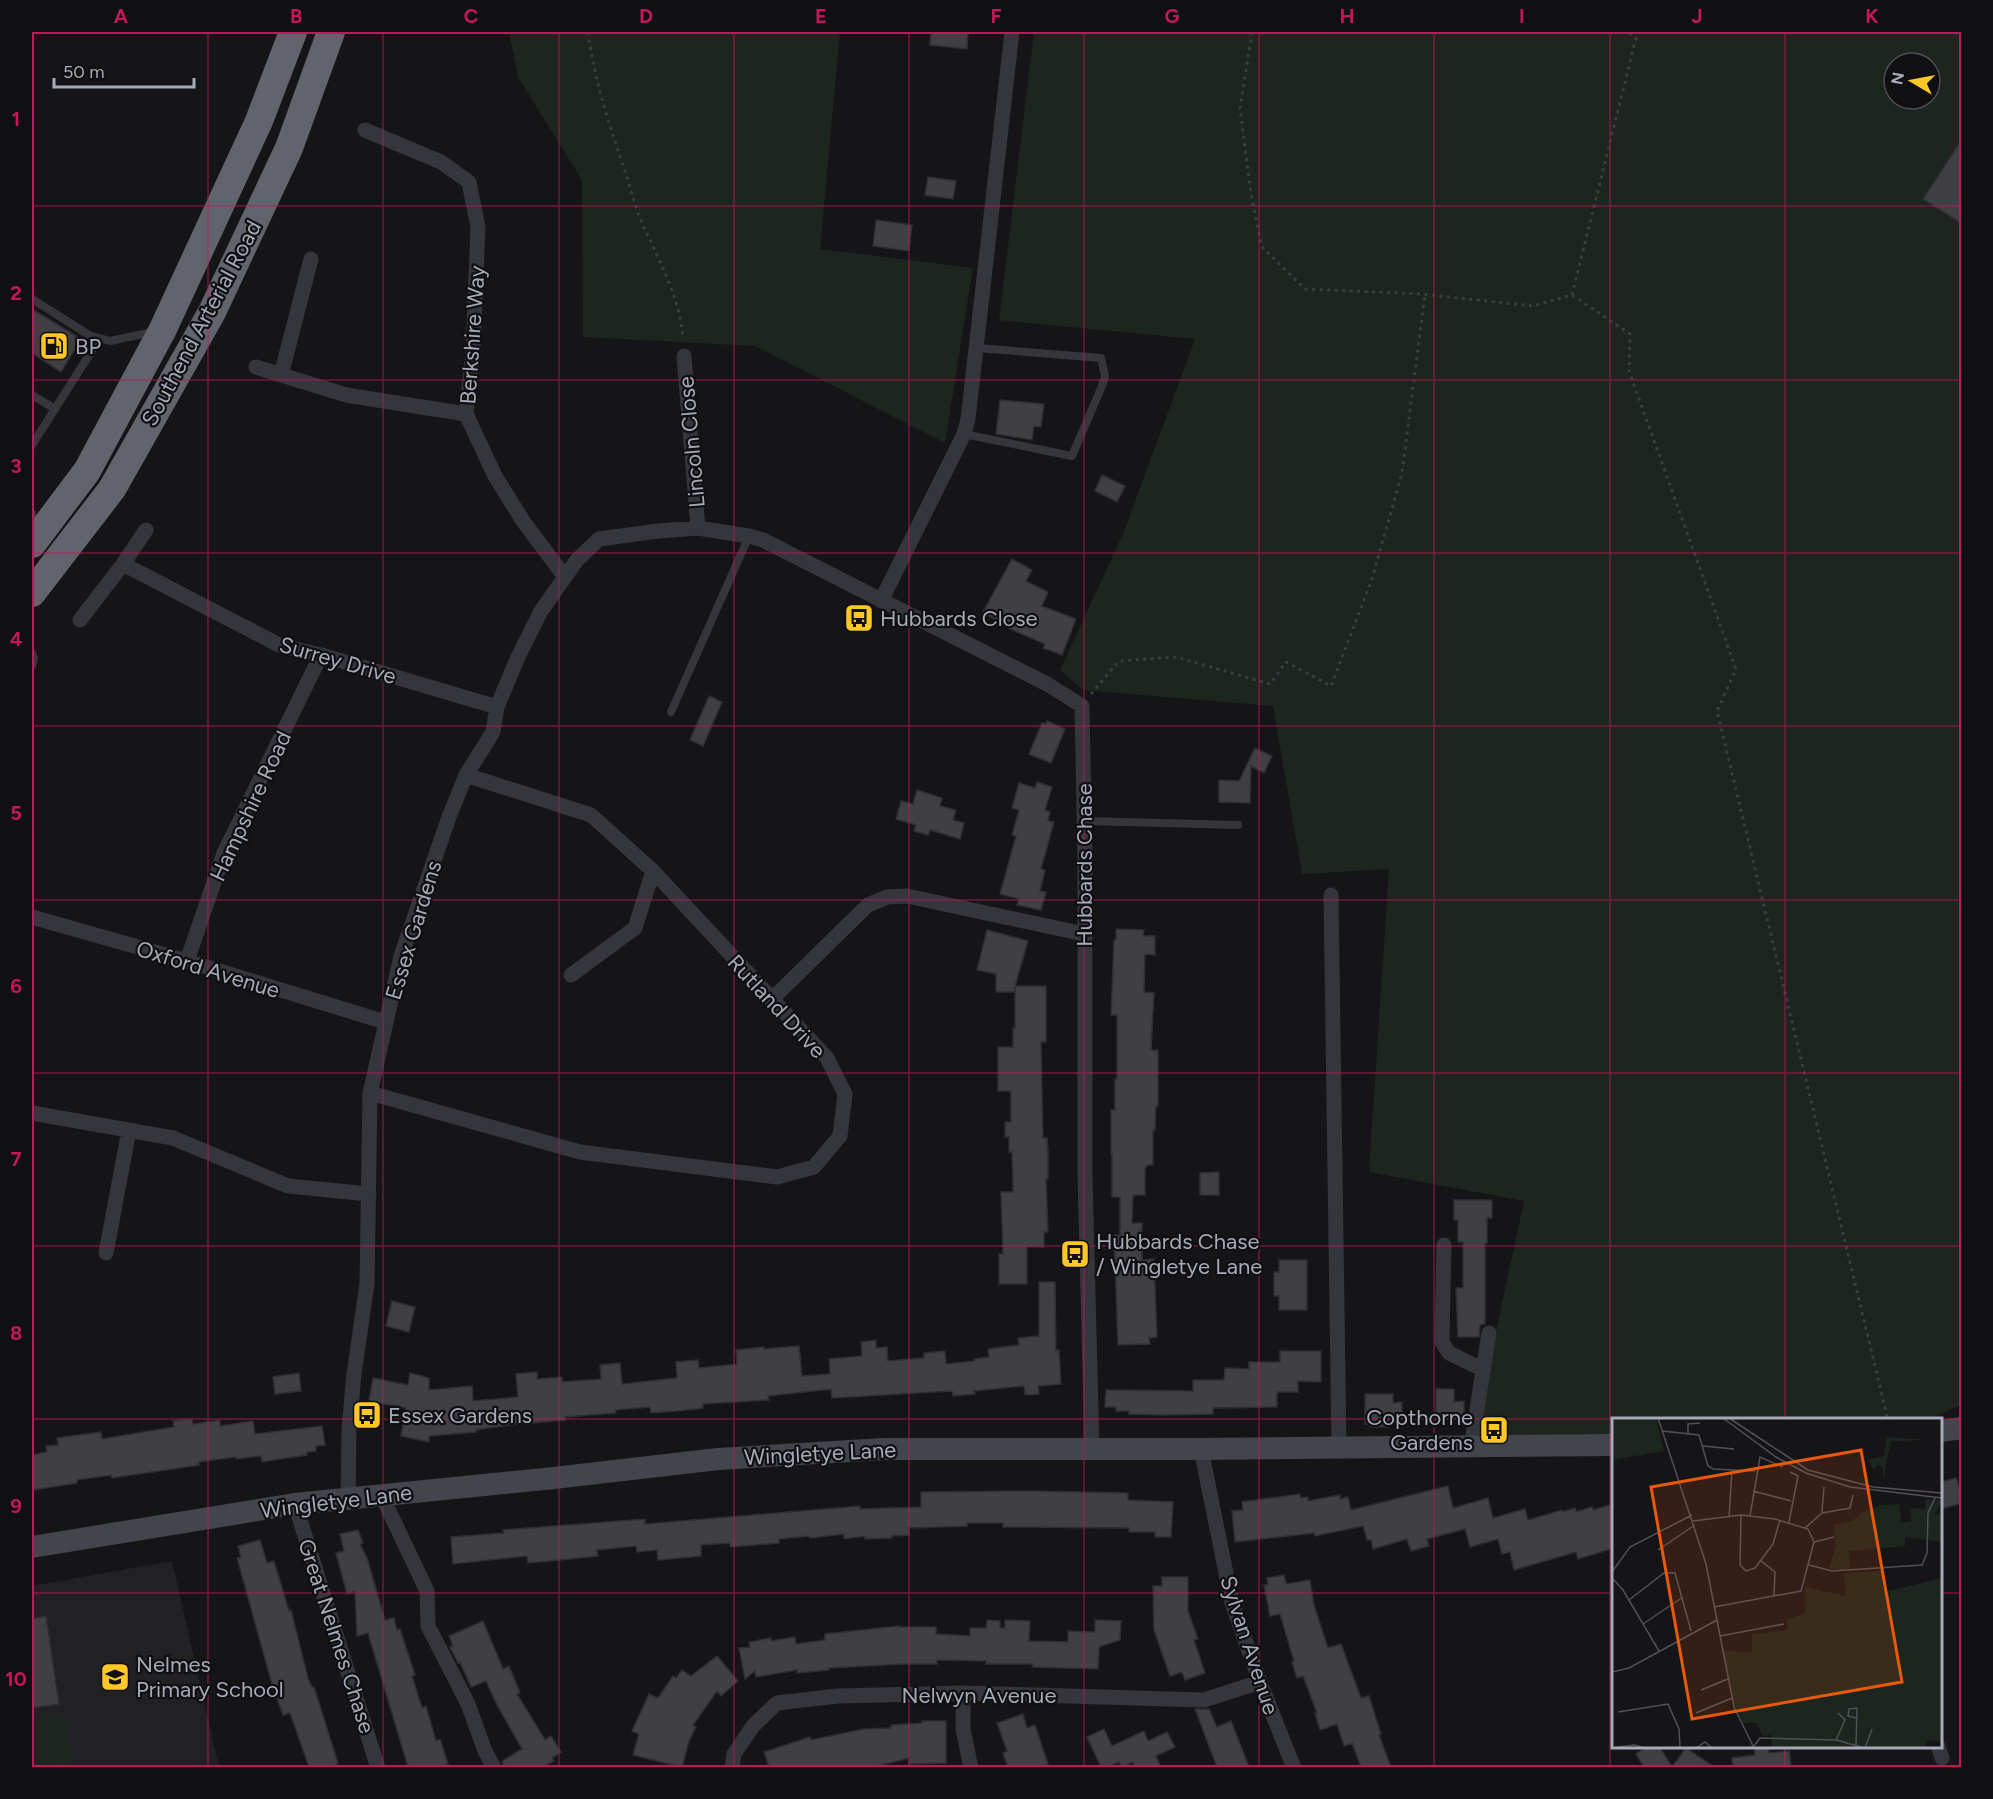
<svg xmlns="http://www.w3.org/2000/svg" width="1993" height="1799" viewBox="0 0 1993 1799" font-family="Figtree,sans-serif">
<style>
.built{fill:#212124}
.green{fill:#1c251e;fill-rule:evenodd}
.building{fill:#3f3f44;stroke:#2f2f33;stroke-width:1.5}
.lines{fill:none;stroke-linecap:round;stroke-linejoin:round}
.path{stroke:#3b3d43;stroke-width:3;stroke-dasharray:3 4.5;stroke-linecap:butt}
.lane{stroke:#35363c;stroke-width:8}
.street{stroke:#35363c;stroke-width:15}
.secondary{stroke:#43454c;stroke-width:22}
.highway{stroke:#61636d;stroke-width:28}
.grid{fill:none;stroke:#c2185b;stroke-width:1.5;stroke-opacity:0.55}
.labels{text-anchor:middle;stroke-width:4.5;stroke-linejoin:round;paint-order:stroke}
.street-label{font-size:22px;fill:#a6aab8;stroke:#101012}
.poi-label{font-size:22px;fill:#a6aab8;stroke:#101012;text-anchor:start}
.inset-road{fill:none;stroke:#4f5157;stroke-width:1.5}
.view{fill:#e8590c;fill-opacity:0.15;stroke:#e8590c;stroke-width:3}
.inset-edge{fill:none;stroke:#a6aab8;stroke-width:3}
.neatline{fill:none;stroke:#c2185b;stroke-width:2}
.grid-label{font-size:20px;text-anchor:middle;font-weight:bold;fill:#c2185b}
</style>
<rect width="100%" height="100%" fill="#151517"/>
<path class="built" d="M172 1561 219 1767 32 1768V1586Z"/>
<path class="green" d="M509 32H840L820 249 973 268 945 443 755 346 583 337 582 180 518 77Z
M1034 32H1961V1405L1928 1420H1614L1613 1443 1471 1447 1524 1201 1369 1172 1389 869 1302 874 1273 706 1083 690 1060 670 1123 534 1195 339 999 320ZM1894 63H1930V99H1894Z
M65 1716 72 1767H32V1721Z"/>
<path class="building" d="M931 32H968L967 49 930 45Z
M1962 139V224L1923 199Z
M928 177 956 181 953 199 925 195Z
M876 220 912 225 909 251 873 246Z
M32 309 81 339 61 372 32 353Z
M1000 400 1044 404 1041 427 1034 426 1032 440 996 434Z
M1102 475 1125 486 1117 502 1095 491Z
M1012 559 1032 570 1026 581 1048 592 1042 606 1076 619 1062 655 1043 648 1045 644 1008 628 983 612Z
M709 696 722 702 703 746 690 740Z
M1047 721 1065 729 1051 763 1029 754 1042 723 1046 724Z
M1255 748 1272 756 1264 773 1251 766 1250 803 1219 802V780L1239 781Z
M1037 782 1052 787 1045 810 1050 812 1048 821 1054 822 1041 869 1045 870 1040 891 1046 892 1041 910 1017 905 1019 899 1000 894 1016 836 1012 835 1019 810 1012 808 1019 783 1035 788Z
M917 790 942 798 940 806 956 810 953 820 964 823 960 839 930 830 928 835 914 831 916 825 896 819 901 801 913 804Z
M1116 929 1144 930 1143 936H1155V955L1145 954 1144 992 1154 993 1151 1050H1158V1106H1156L1155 1130H1153V1165H1147L1145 1169V1195H1133L1132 1223H1142V1260L1154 1259 1157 1337 1149 1338 1150 1344 1118 1345 1114 1235H1120V1197H1112V1154H1111V1110H1115V1079H1117V1015H1111L1114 940H1116Z
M987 930 1028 941 1015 986H1046V1042H1041L1043 1138H1047L1048 1152V1179H1046L1048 1232H1044V1247H1027V1284H999V1254H1003L1001 1192H1013V1183L1012 1152H1009V1137H1005V1122H1011V1091H998V1047H1013V1028H1015V987L1014 992H996V974L977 970Z
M1219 1172V1195H1200V1173Z
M1454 1200H1492V1218H1487V1243H1485V1324L1480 1325 1479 1337H1458L1456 1288H1463V1242H1458V1220H1454Z
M1279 1260H1307V1310H1279V1296H1274V1272H1279Z
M1039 1282H1055L1056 1350H1059L1061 1384 1038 1386 1039 1394 1025 1395 1024 1386 974 1391 975 1394 953 1396 952 1391 832 1398 831 1389 768 1396 769 1400 703 1404V1408L677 1411 651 1413 650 1407 615 1410 616 1413 565 1417V1420L509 1425 476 1430V1432L429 1436V1442L401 1436 406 1408 369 1401 373 1378 408 1385 410 1373 429 1378V1390L472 1386 473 1401 518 1397 516 1374 537 1372V1379L562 1377V1382L601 1379 600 1365 620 1363 622 1384 677 1378 676 1362 698 1360 699 1368 737 1364 736 1350 764 1347V1349L799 1346 802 1376 830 1374 829 1359 862 1356 861 1342 876 1340V1348L887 1347 888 1361 924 1358V1353L945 1351 946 1364 974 1361V1359L989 1357 988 1349 1019 1345 1018 1338 1039 1336Z
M392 1301 415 1307 409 1332 386 1326Z
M1280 1351H1321V1382L1298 1381V1392H1277V1407L1213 1408V1414L1162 1415 1129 1414V1411H1116V1407H1105L1106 1390 1193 1391V1380H1224L1225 1368 1249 1369V1362H1280Z
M299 1373 301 1391 275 1394 273 1377Z
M1436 1389H1454V1402L1464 1401V1418L1436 1420Z
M1365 1394H1393V1403L1402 1402V1418H1389V1427H1370V1424H1365Z
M192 1419 193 1424 220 1420V1426L253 1421 255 1434 322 1426 325 1445 316 1446V1451L307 1452V1455L280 1459 262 1462 261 1456 236 1459V1457L199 1462V1465L112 1478 111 1475 77 1480V1483L32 1490V1455L47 1452 46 1446 58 1445 57 1438 101 1432 102 1439 174 1427 173 1421Z
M1956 1478 1962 1494V1503L1941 1509V1482Z
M1448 1486 1453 1508 1488 1498 1493 1518 1525 1509 1528 1520 1562 1510V1512L1575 1508 1576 1512 1592 1507 1593 1510 1614 1504V1548L1578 1559 1576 1552 1514 1570 1510 1552 1502 1554 1498 1539 1470 1547 1465 1529 1427 1539 1429 1546 1411 1551 1407 1539 1373 1549 1371 1540H1367L1363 1526 1315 1536 1314 1533 1235 1542 1232 1511 1243 1510 1242 1502 1300 1494 1301 1498 1308 1497V1501L1340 1495V1499L1348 1497 1351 1510Z
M1030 1491 1128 1493V1500L1173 1502 1171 1537H1155V1532H1129V1528L1003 1527V1523H967V1526L909 1528V1535L891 1536 892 1538 865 1539V1536L844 1539V1534L810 1538 809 1536 779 1539V1543L730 1547V1543L701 1545V1556L658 1560 657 1550 637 1552 636 1546 597 1550 598 1556 550 1561 528 1563 527 1556 453 1564 451 1537 504 1533 503 1530 645 1519V1524L860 1506V1509L921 1507V1492Z
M358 1530 363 1543 360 1544 367 1558 385 1620 394 1618 397 1630 400 1629 415 1675 412 1676 422 1708 426 1706 436 1741 440 1739 448 1764 438 1767H408L368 1633 357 1636 355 1591 347 1594 336 1553 344 1551 340 1534Z
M260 1540 267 1563 274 1561 289 1611 291 1610 308 1678 312 1687H314L338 1763 336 1764 337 1767H309L290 1713 283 1715 272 1684 237 1558 241 1557 238 1546Z
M1284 1575 1286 1584 1310 1580 1314 1605 1328 1648 1341 1644 1361 1698 1369 1696 1381 1734 1379 1735 1391 1767H1361L1352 1743 1344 1746 1337 1724 1320 1730 1315 1713H1317L1303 1676 1297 1678 1292 1662 1294 1661 1280 1614 1270 1616 1264 1585H1268L1267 1578Z
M1162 1577H1188V1611L1198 1639 1194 1640 1205 1673 1185 1680 1182 1672 1170 1676 1154 1630 1153 1586H1162Z
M46 1616 59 1704 32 1708V1619Z
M987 1620 1000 1621V1628H1005V1620L1030 1621 1029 1641 1068 1642V1631L1095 1632V1620L1121 1621 1120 1640 1099 1647 1098 1669 1032 1667 1033 1664H986V1661L937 1660V1664H905L829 1668V1670L797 1673V1670L756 1677 755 1671 745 1679 739 1648 750 1647 749 1642 771 1638V1641L795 1637 796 1644 825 1640V1634L899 1626V1627H936V1634L970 1636V1628H986Z
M483 1621 503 1669 509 1666 520 1693 517 1694 545 1740 551 1736 561 1752 552 1758 554 1761 543 1767H504L502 1761 522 1749 497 1705 486 1681 471 1687 460 1662 458 1663 450 1647 453 1646 449 1636Z
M717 1656 738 1681 721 1696 717 1691 693 1725 696 1727 689 1741 682 1767 633 1755 639 1734 632 1731 649 1694 658 1698 673 1676 676 1678 682 1670 691 1676Z
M1195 1709H1209L1217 1727 1231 1721 1249 1767H1217Z
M1023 1714 1027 1728 1035 1725 1048 1764 1039 1767H1008L1003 1753 1007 1751 997 1723Z
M922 1721H946V1763L909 1764V1758L874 1767H769L764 1752 810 1737 811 1740 864 1729 891 1728V1725L922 1723Z
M1104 1729 1112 1746 1144 1731 1148 1741 1167 1732 1175 1747 1156 1756 1161 1767H1135L1133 1762 1122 1767 1119 1762 1107 1767H1101L1087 1737Z
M1648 1746H1659L1672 1767 1686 1748 1714 1767H1644L1636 1754Z
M1754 1746H1768L1769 1753 1789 1751 1791 1766 1733 1767 1732 1758 1755 1755Z"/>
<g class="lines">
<path class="path" d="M588 32C594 78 608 121 623 165 629 183 633 201 640 218 657 258 680 295 683 339
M1252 32 1240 108 1251 194 1262 247 1305 289 1421 294 1533 306 1572 295 1630 334 1629 371 1736 669 1717 711 1888 1420
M1572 295 1636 38 1629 32
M1091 694 1119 661 1176 657 1270 684 1286 662 1331 686 1372 579 1402 473 1425 294"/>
<path class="lane" d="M32 299 89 335 110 341 153 332
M32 395 55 409
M964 434 1072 456 1102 386 1105 376 1101 358 977 348
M32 445 100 338
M32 513 33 529
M32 653 34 658 32 666
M671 712 749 536
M1085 821 1238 825"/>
<path class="street" d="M365 130 441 162 469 182 478 227 473 353 466 414 495 476 523 521 565 577
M684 356 698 528
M256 367 346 395 466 414
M281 375 311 259
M123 564 146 530
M881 601 964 434 968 419 1012 32
M80 620 123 564 279 645 321 655 497 707
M1331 895 1339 1447
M32 917 187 961 385 1022
M187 961 224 853 321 655
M571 975 635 928 653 871
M771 1000 868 905 887 897 907 896 1084 934
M370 1093 580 1152 777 1177 814 1167 840 1136 845 1094 827 1058 653 871 591 815 466 775
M32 1113 173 1138 288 1186 369 1194
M1444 1245 1442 1342 1449 1353 1482 1369
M106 1253 129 1130
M1471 1447 1489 1333
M1201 1449 1232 1603 1260 1682 1294 1768
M381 1494 427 1591 428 1626 468 1704 485 1751 494 1768
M348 1498 349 1429 354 1374 367 1284 370 1093 401 956 449 817 466 775 493 732 497 707 518 657 541 611 577 560 599 539 658 531 698 528 749 536 763 540 1047 684 1082 706 1085 860V1176L1092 1449
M295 1504 378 1768
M963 1693V1729L971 1768
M1938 1746 1942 1758
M732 1768 734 1754 753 1726 777 1703 838 1696 963 1693 1204 1700 1260 1682"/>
<path class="secondary" d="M1940 1431 1962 1428
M32 1547 295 1504 554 1478 718 1459 884 1449H1201L1614 1445"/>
<path class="highway" d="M32 544 87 471 163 329 259 121 293 32
M32 593 112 489 212 312 289 148 331 32"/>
</g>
<path class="grid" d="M208 32V1768M383 32V1768M559 32V1768M734 32V1768M909 32V1768M1084 32V1768M1259 32V1768M1434 32V1768M1610 32V1768M1785 32V1420M32 206H1962M32 380H1962M32 553H1962M32 726H1962M32 900H1962M32 1073H1962M32 1246H1962M32 1419H1962M32 1593H1614M1940 1593H1962M1785 1746V1768"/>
<defs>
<g id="fuel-square" transform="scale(1.5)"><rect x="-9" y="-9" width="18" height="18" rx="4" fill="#fdc727" stroke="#101012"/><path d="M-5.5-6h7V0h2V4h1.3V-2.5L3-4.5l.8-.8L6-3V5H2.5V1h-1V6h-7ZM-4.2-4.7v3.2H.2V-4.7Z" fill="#111"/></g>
<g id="bus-square" transform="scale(1.5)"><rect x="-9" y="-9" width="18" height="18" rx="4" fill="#fdc727" stroke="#101012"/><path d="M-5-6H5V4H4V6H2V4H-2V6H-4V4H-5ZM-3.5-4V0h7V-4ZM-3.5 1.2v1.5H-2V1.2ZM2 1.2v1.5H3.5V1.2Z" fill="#111"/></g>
<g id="school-square" transform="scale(1.5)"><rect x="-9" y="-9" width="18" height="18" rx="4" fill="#fdc727" stroke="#101012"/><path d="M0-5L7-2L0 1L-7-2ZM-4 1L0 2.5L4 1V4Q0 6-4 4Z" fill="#111"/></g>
</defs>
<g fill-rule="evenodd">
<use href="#fuel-square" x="54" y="346"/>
<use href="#bus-square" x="859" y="618"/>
<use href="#bus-square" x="1075" y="1254"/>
<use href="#bus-square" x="367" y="1415"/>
<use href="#bus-square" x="1494" y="1430"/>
<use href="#school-square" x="115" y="1677"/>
</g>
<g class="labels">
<g class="street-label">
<text transform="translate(201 323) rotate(-62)" y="8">Southend Arterial Road</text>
<text transform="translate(472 335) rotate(-86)" y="8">Berkshire Way</text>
<text transform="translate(691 442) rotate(-95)" y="8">Lincoln Close</text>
<text transform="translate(338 660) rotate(16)" y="8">Surrey Drive</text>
<text transform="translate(250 806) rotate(-65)" y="8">Hampshire Road</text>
<text transform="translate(1084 865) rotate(-90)" y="8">Hubbards Chase</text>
<text transform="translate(413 930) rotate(-73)" y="8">Essex Gardens</text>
<text transform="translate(208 969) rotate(17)" y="8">Oxford Avenue</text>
<text transform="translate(777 1006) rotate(47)" y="8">Rutland Drive</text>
<text transform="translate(820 1453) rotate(-3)" y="8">Wingletye Lane</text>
<text transform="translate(336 1501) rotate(-7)" y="8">Wingletye Lane</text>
<text transform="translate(337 1636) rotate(72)" y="8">Great Nelmes Chase</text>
<text transform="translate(1250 1645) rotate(72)" y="8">Sylvan Avenue</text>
<text x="979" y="1703">Nelwyn Avenue</text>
</g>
<g class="poi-label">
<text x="75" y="354">BP</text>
<text x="880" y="626">Hubbards Close</text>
<text x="1096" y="1249">Hubbards Chase<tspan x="1096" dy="25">/ Wingletye Lane</tspan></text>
<text x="388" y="1423">Essex Gardens</text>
<text x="1473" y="1425" text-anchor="end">Copthorne<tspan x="1473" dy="25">Gardens</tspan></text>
<text x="136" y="1672">Nelmes<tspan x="136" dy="25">Primary School</tspan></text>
</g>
</g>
<g transform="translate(1612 1418)">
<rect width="330" height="330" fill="#151517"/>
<path d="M0 0H44L52 33 0 42ZM275 19 314 22 279 23 271 64V50L266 47 262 52 256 42 272 38ZM314 81 330 82 323 96 330 97V124L293 119V128L237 133 238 151H217L224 127 222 107 240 103 251 94 270 87 287 86 289 104H299L298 90 313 91ZM269 153 272 174 330 160V324L315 322 313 330H160L159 317 150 318 145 305H131L121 282 110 233 140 234V216L176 212 174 202 193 195V169L234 178 232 155Z" fill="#1c251e"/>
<path class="inset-road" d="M46 0 94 146 122 289 142 330M111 0 164 39 194 55 238 69 330 80M117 0 196 52 261 69 330 75M50 13 87 17 96 48 101 51 143 53M76 15V6L88 5M91 28 122 31M141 73 179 83M210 94 212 69M129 97 128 147 134 153 143 150 161 126 168 102M138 98 148 39 171 49M117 99 120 52M81 103 129 97 163 101 196 111 202 124 189 173 102 189M177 104 186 58 178 54M193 110 210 95 238 90 241 77M202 124 222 119M46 132 83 107M148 142 163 154 162 178M197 147 220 153 310 147 315 135 316 95 323 80M0 154 18 129 80 97M0 160 11 172 47 233M17 182 52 155H63L79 213M31 206 71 179M108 218 172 206M0 254 17 250 105 202M89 272 116 261M6 294 56 286 67 311 68 329M84 295 120 280M224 322 253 330 260 311M244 327 245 290 237 291 236 298 244 300M142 328 148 320 224 322 233 302 226 295M0 330 22 327 33 330M84 330 93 324 100 330"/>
<path class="view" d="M249 32 290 264 80 301 39 69Z"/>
<rect width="330" height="330" class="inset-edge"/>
</g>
<rect width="1993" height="1799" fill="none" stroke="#101012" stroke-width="66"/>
<g transform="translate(1912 81) rotate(280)"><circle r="28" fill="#101012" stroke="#4c4e54" stroke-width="1.5"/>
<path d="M0-4.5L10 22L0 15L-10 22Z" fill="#fdc727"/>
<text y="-9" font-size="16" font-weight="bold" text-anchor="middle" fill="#a6aab8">N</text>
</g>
<path d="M54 78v9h140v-9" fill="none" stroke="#a6aab8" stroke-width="3"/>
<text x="63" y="78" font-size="18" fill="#a6aab8" stroke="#101012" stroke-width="4.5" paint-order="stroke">50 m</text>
<rect x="33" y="33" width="1927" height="1733" class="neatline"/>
<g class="grid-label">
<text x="121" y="23">A</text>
<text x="296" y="23">B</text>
<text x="471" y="23">C</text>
<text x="646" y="23">D</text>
<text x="821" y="23">E</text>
<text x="996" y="23">F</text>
<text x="1172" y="23">G</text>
<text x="1347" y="23">H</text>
<text x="1522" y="23">I</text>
<text x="1697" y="23">J</text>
<text x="1872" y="23">K</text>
<text x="16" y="126">1</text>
<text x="16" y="300">2</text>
<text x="16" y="473">3</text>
<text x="16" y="646">4</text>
<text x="16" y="820">5</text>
<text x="16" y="993">6</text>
<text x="16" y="1166">7</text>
<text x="16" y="1340">8</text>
<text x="16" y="1513">9</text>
<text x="16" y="1686">10</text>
</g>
</svg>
